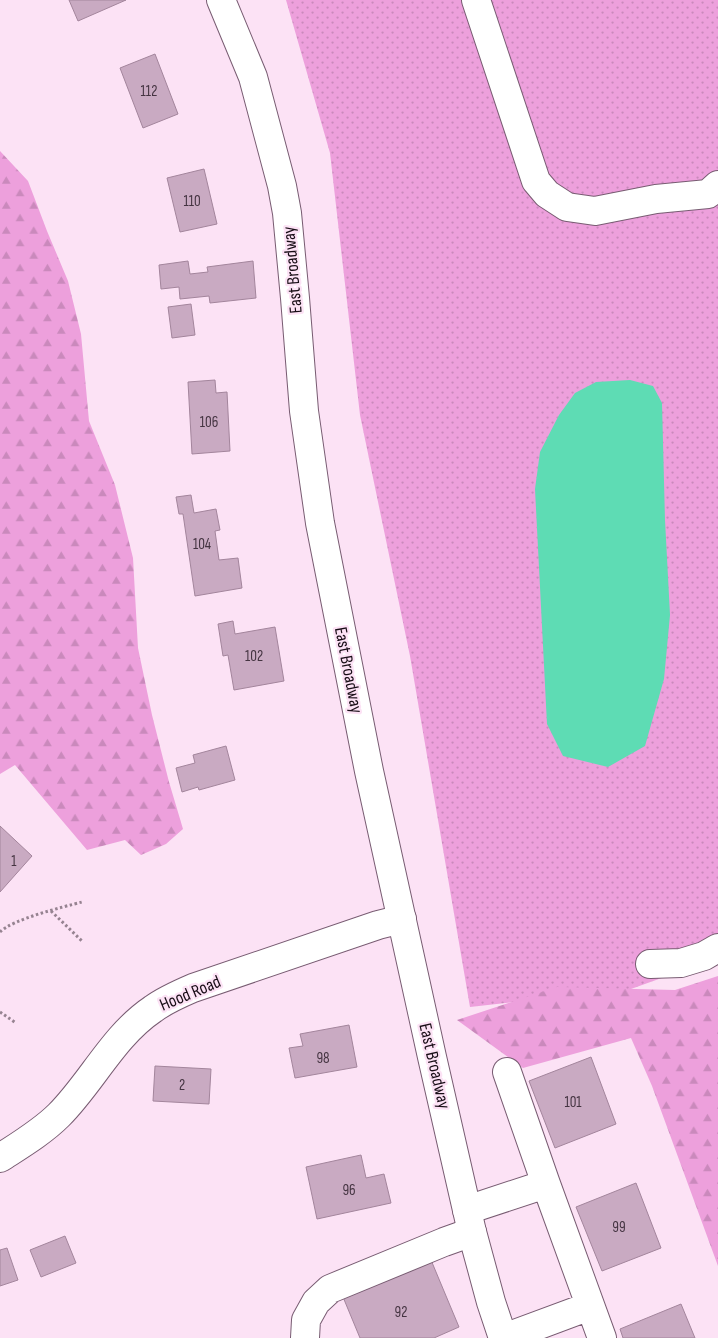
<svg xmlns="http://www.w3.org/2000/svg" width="718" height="1338" viewBox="0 0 718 1338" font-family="'Sofia Sans Condensed',sans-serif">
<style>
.grass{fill:url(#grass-dots)}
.forest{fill:url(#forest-firs)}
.water{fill:#5edcb4}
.building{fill:#c9aac2;stroke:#a3859c}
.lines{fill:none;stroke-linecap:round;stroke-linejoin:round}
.minor-casing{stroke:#785c72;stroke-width:30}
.major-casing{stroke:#785c72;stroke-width:30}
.path{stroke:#968391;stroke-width:3;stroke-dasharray:2.5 2.5;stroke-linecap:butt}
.minor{stroke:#fff;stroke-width:28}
.major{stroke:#fff;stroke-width:28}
.labels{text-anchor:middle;stroke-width:4.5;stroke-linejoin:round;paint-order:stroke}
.number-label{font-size:15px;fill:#443441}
.street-label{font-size:18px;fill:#180d16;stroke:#fce2f5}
</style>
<defs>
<pattern id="grass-dots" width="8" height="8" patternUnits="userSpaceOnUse" patternTransform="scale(1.25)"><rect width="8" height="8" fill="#eda0dc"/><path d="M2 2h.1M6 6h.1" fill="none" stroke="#ca89bc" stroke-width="1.8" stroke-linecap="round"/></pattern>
<pattern id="forest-firs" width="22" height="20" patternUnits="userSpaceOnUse" patternTransform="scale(1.25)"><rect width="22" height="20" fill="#eda0dc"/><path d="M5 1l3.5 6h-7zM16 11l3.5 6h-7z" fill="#ca89bc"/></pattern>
</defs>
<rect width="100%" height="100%" fill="#fce2f5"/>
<path class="grass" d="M286 0H718V952L706 962 631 989 470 1007 410 656 360 415 330 153Z"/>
<path class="forest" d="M0 151 28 181 47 231 68 281 81 334 89 421 115 485 133 558 138 648 152 715 169 782 183 829 166 844 141 855 125 840 87 850 15 765 0 774Z
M718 976V1266L652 1086 631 1038 523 1068 457 1020 557 987 675 990Z"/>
<path class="water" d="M630 380 653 386 662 403 665 520 670 615 664 679 645 746 608 767 563 756 547 724 535 489 540 452 559 415 575 393 596 382Z"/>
<path class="building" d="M69 0H126L78 21Z
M155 54 178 114 143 128 120 68Z
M204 169 217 224 180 232 167 178Z
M188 261 190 274 208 272 207 267 253 261 256 298 210 303 209 296 180 299 179 287 161 289 159 265Z
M191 304 195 335 172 338 168 307Z
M215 380 216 393 227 392 230 451 192 454 188 382Z
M191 495 194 513 216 509 220 530 215 531 219 560 238 558 242 588 195 596 183 514H179L176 497Z
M233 621 235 634 275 627 284 681 234 690 228 655 223 656 218 624Z
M226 746 235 780 199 790 198 787 182 792 176 768 195 763 193 755Z
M0 826 32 856 0 892Z
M349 1025 357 1067 295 1078 289 1048 303 1046 300 1034Z
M591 1057 616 1124 555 1148 529 1081Z
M155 1066 211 1069 209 1104 153 1101Z
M361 1155 366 1178 384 1174 391 1203 317 1219 306 1167Z
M636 1183 661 1248 602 1271 576 1207Z
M65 1236 76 1263 41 1277 30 1250Z
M7 1248 18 1280 0 1286V1250Z
M431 1260 459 1327 434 1338H360L343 1297Z
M681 1304 695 1338H623L620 1329Z"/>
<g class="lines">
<g class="minor-casing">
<path id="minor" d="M476 0 536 181 547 194 567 207 595 211 656 199 708 194 718 185
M650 964 681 963 704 956 718 948
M507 1072 546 1184
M0 1158C20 1145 42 1132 59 1115 92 1082 113 1036 153 1009 165 1000 179 994 193 988L378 925 402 919
M467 1210 546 1184 602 1338
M305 1338 306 1320 316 1302 330 1289 444 1242 472 1232
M504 1338 590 1306"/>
</g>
<g class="major-casing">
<path id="major" d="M221 0 253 77 282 186 287 213 295 298 304 411 320 523 369 771 432 1057 472 1232 491 1302 503 1338"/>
</g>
<path class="path" d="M51 911 82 941
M0 932C13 919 63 907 82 902
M0 1012 16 1023"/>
<use href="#minor" class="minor"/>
<use href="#major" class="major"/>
</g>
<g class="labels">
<g class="number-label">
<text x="149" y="96">112</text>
<text x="192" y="206">110</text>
<text x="209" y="427">106</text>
<text x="202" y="549">104</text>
<text x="254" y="661">102</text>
<text x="14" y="866">1</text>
<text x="323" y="1063">98</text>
<text x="182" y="1090">2</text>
<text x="573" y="1107">101</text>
<text x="349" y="1195">96</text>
<text x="619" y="1232">99</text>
<text x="401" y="1317">92</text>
</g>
<g class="street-label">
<text transform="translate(292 270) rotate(-95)" y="6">East Broadway</text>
<text transform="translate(349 670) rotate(79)" y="6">East Broadway</text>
<text transform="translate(190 993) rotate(-23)" y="6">Hood Road</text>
<text transform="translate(435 1066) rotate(77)" y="6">East Broadway</text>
</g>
</g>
</svg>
